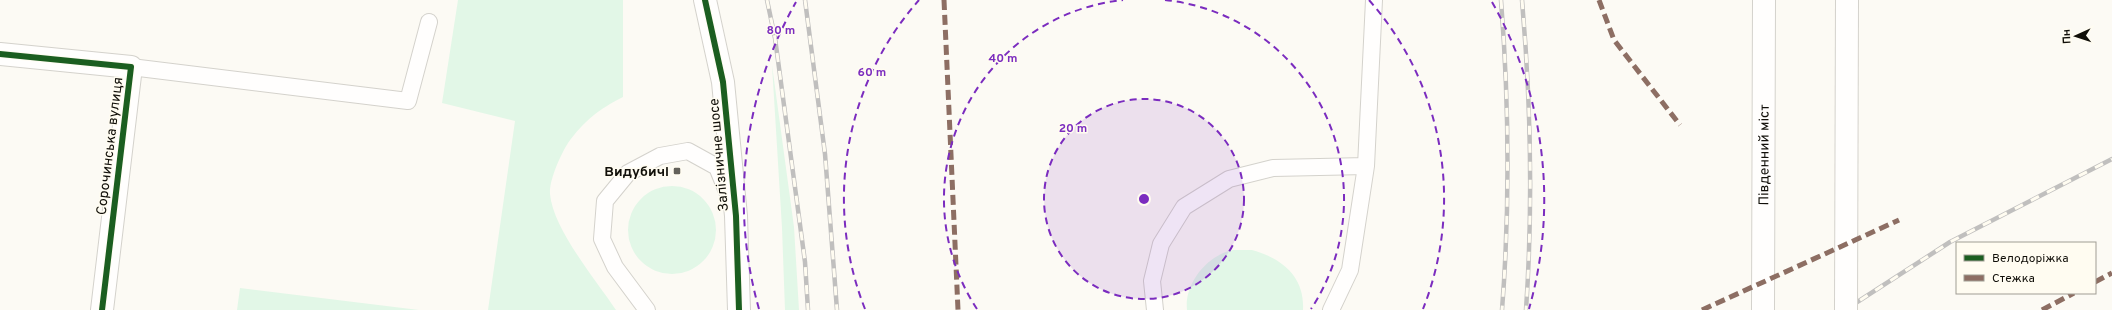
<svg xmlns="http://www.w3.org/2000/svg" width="2112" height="310" viewBox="0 0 2112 310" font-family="Overpass,sans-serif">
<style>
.green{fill:#e2f7e7}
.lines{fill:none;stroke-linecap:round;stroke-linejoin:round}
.lane-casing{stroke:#d4d2cc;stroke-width:18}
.street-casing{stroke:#d4d2cc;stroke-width:24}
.secondary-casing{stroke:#d4d2cc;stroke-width:24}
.primary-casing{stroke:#d4d2cc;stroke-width:24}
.lane{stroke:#fffefd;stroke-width:16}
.street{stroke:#fffefd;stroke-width:22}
.secondary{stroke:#fffefd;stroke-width:22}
.primary{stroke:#fffefd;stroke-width:22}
.rail-casing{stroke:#c0bfbe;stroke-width:4.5}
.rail{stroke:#fffcf1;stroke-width:3;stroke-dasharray:9;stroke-linecap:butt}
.primary-bridge-casing{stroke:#d4d2cc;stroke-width:24;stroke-linecap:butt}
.primary-bridge{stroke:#fffefd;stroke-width:22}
.quiet{stroke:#8d6e63;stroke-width:5;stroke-dasharray:10 5;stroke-linecap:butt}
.cycleway-casing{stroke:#fffcf1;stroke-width:8}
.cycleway{stroke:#1b5e20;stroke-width:6}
.ring{fill:none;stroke:#7b2cbf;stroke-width:2;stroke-dasharray:7 5}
.poi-dot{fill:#63615b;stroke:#fffcf1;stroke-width:1.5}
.labels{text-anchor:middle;stroke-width:3;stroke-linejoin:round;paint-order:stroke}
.street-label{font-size:14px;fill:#110f09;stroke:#fffcf1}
.poi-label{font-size:14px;font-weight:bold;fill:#110f09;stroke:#fffcf1;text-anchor:end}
.centre{fill:#7b2cbf;stroke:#fffcf1;stroke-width:2}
.ring-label{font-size:12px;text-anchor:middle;font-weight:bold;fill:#7b2cbf;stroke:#fffcf1;stroke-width:3;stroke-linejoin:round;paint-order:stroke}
</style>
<rect width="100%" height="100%" fill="#fcfaf4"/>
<path class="green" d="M458 0H623V97C599 109 584 121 568 143 561 154 549 180 550 194 553 229 596 280 616 310H488L515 121 442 103Z
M772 65 794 227 799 310H785L782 228Z
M628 230a44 44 0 1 1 88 0a44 44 0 1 1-88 0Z
M1252 250C1281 258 1305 276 1303 310H1187C1184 284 1207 255 1233 250 1239 250 1246 250 1252 250Z
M240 288 419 310H237Z"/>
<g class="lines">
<g class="lane-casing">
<path id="lane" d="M131 67 408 101 429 22
M647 310 615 267 602 239 605 201 628 173 660 156 688 151 717 167 730 199
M1155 310 1152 281 1161 244 1184 207 1229 179 1273 168 1366 166
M1331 310 1350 270 1366 166 1374 0"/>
</g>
<g class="street-casing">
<path id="street" d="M0 54 131 67 102 310"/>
</g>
<g class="secondary-casing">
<path id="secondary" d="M705 0 723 82 736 216 739 310"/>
</g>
<g class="primary-casing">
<g id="primary">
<path id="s1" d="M1763 310 1764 0"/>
</g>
</g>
<use href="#lane" class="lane"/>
<use href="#street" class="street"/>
<use href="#secondary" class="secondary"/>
<use href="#primary" class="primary"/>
<g class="rail-casing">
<path id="rail" d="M767 0 775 38 805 262 808 310
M805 0 825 154 837 310
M1501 0C1509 103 1510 207 1502 310
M1522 0C1531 104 1533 206 1526 310
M1845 310 1950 242 2112 159"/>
</g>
<use href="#rail" class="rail"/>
<g class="primary-bridge-casing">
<path id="primary-bridge" d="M1846 310 1847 0"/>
</g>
<use href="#primary-bridge" class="primary-bridge"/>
<path class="quiet" d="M944 0 958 310
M1599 0 1614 40 1680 125
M2095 282 2112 273
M1702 310 1899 220
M2042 310 2074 293"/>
<g class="cycleway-casing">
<path id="cycleway" d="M705 0 723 82 736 216 739 310
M0 54 131 67 102 310"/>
</g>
<use href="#cycleway" class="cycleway"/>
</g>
<circle cx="1144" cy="199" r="100" fill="#7b2cbf" fill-opacity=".12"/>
<g class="ring">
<circle cx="1144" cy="199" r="100"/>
<path d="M977 309A200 200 0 0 1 1123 0M1165 0A200 200 0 0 1 1311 309"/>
<path d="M865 309A300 300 0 0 1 919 0M1369 0A300 300 0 0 1 1423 309"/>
<path d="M759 309A400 400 0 0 1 796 2M1492 2A400 400 0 0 1 1529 309"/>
</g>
<rect class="poi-dot" x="673" y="167" width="8" height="8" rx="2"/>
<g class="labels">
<g class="street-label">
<text transform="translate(109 146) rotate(-83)" y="5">Сорочинська вулиця</text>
<text transform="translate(718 155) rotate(-95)" y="5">Залізничне шосе</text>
<text dy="5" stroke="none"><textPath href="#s1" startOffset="155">Південний міст</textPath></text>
</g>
<g class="poi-label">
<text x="669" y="176">Видубичі</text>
</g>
</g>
<circle cx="1144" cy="199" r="6" class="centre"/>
<g class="ring-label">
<text x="781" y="34">80 m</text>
<text x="1003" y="62">40 m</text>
<text x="872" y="76">60 m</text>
<text x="1073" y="132">20 m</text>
</g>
<rect x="1956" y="242" width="140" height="52" fill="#fffcf1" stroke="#a09d94"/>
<rect x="1964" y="255" width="20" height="6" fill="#1b5e20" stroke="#a09d94"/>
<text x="1992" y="262" font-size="12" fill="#110f09">Велодоріжка</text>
<rect x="1964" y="275" width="20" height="6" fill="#8d6e63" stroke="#a09d94"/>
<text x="1992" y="282" font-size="12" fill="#110f09">Стежка</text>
<g transform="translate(2076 36) rotate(267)" stroke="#fffcf1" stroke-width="3" paint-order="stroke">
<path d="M0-3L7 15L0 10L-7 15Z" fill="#110f09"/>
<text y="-6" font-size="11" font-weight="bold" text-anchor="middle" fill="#110f09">Пн</text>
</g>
</svg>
